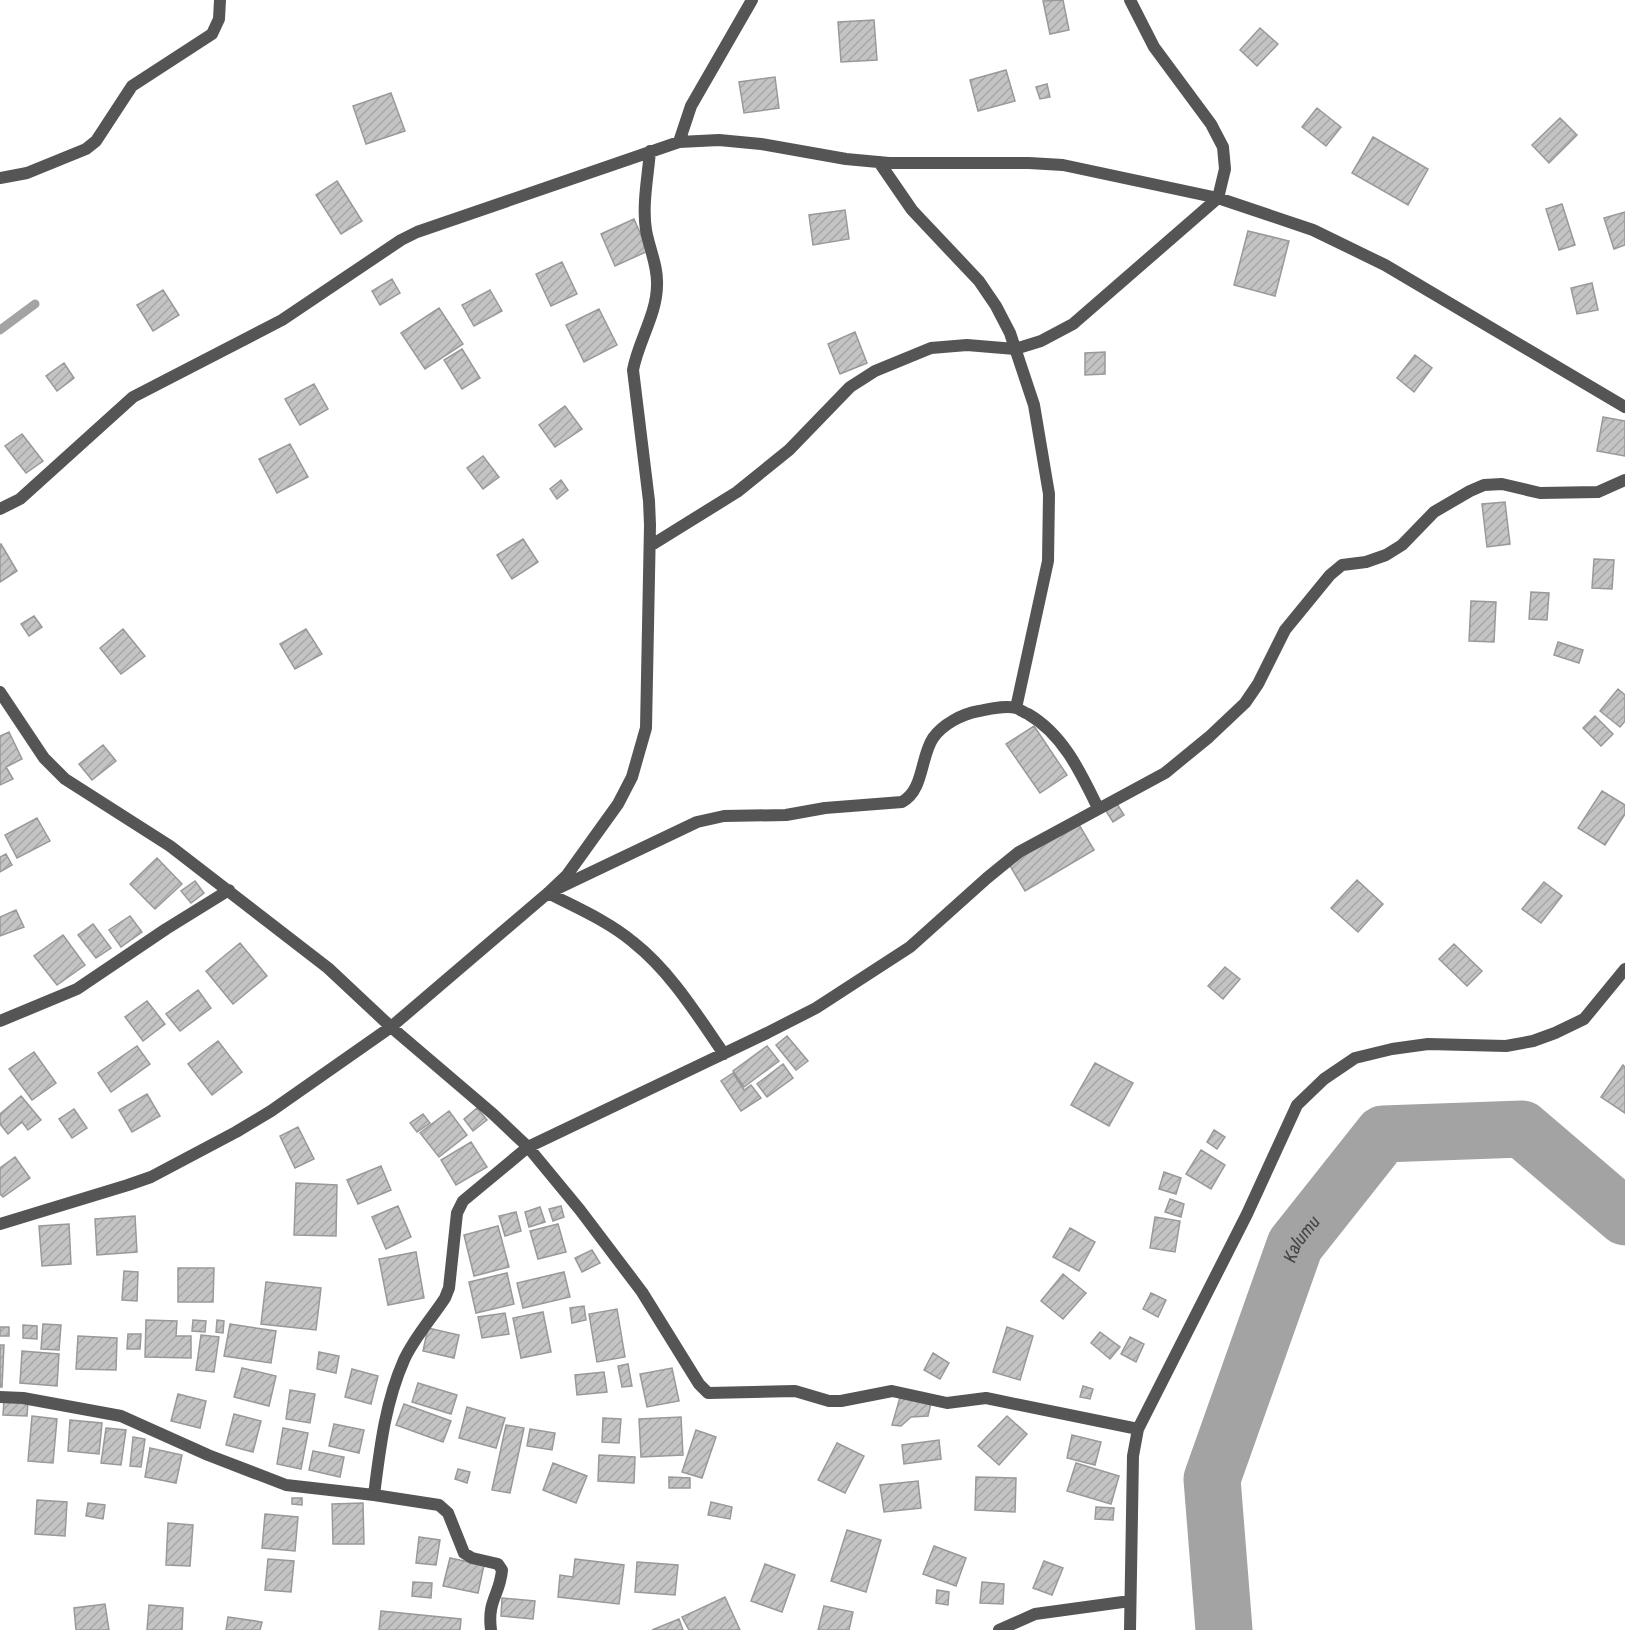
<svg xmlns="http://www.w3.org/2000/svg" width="1625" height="1630" viewBox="0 0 1625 1630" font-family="'Roboto Condensed',sans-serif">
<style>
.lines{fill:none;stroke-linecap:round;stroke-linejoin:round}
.stream{stroke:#a3a3a3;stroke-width:9}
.river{stroke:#a3a3a3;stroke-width:57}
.building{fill:url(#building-hatch);stroke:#999;stroke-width:1.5}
.minor{stroke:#555;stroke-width:12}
.labels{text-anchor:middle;stroke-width:6;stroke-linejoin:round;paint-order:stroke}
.water-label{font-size:18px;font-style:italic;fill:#444;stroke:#fff}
</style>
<defs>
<pattern id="building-hatch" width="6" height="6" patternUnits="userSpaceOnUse" patternTransform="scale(1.5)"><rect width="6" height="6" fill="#c4c4c4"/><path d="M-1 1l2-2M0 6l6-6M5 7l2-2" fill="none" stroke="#a7a7a7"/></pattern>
</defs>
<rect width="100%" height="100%" fill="#fff"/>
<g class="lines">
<path class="stream" d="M0 330 35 304"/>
<path class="river" id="s1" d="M1224 1630 1212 1479 1295 1245 1383 1134 1522 1129 1625 1217"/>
</g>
<path class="building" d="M1063 0 1069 30 1050 34 1043 1Z
M874 20 877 60 841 62 838 22Z
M1260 28 1278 44 1257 66 1240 50Z
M1006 70 1015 101 978 111 970 80Z
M775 77 779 108 744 113 739 82Z
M1047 84 1050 97 1040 99 1036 87Z
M391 93 405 131 366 144 353 106Z
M1317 108 1341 127 1326 146 1302 127Z
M1560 118 1577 135 1549 163 1532 145Z
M1373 137 1428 169 1408 205 1352 173Z
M337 181 362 221 341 234 316 195Z
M1562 204 1575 245 1559 250 1546 209Z
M845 210 849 239 813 245 809 215Z
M1625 212V245L1614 249 1604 218Z
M634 219 648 251 615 266 601 234Z
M1248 231 1289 241 1275 296 1234 285Z
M562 262 577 294 551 306 536 274Z
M392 279 400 293 380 305 372 291Z
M1592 283 1598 310 1577 314 1571 288Z
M163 290 179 315 153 331 137 305Z
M490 290 502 311 474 326 462 305Z
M439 308 463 344 425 369 401 333Z
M599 309 617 345 584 362 566 325Z
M855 332 867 363 840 374 828 344Z
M462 349 480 378 462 389 444 360Z
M1105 352V374L1085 375V353Z
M1415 355 1432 368 1414 392 1397 378Z
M64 363 74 378 57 391 46 376Z
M314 384 328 409 300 425 285 399Z
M565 406 582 429 555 447 539 425Z
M1603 417 1625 421V456L1597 451Z
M22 434 43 461 26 473 5 446Z
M290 444 308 477 277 493 259 459Z
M483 456 499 477 483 489 467 468Z
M561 480 568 490 557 499 550 489Z
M1505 502 1510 544 1487 547 1482 504Z
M523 539 538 562 512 579 497 555Z
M1 544 17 571 0 582V545Z
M1594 559 1614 560 1612 589 1592 588Z
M1531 592 1549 593 1547 620 1529 619Z
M1471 601 1496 602 1494 642 1469 641Z
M34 616 42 627 29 636 21 624Z
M123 629 145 656 121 674 100 648Z
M306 629 322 654 295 669 280 644Z
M1558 642 1583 650 1579 663 1554 655Z
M1618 689 1625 695V721L1620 727 1600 711Z
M1595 716 1613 734 1601 746 1583 728Z
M1034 726 1067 775 1040 793 1006 744Z
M9 732 22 759 6 767 13 779 0 785V736Z
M103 745 116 761 92 780 79 764Z
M1602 791 1625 805V814L1605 845 1578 828Z
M1117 804 1124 815 1113 822 1106 811Z
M37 818 50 841 17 858 5 835Z
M1078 823 1094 850 1025 891 1009 864Z
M6 854 12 865 0 872V857Z
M157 858 182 884 155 909 130 884Z
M1357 880 1383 904 1358 932 1331 908Z
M195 881 204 893 191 903 181 891Z
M1544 882 1562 896 1541 923 1522 909Z
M16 910 24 927 0 936V917Z
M130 916 142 932 121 947 109 930Z
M93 924 111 948 96 958 78 935Z
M63 935 85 965 57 985 34 956Z
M240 943 267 976 233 1004 206 971Z
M1454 944 1482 971 1467 986 1439 959Z
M1225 967 1240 979 1223 999 1208 986Z
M198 990 211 1008 180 1031 166 1014Z
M147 1001 165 1024 143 1041 125 1017Z
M787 1036 808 1061 796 1070 776 1045Z
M218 1041 242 1072 212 1095 188 1064Z
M137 1046 150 1064 111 1092 98 1073Z
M767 1046 779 1061 744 1087 733 1071Z
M34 1052 56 1083 32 1100 9 1069Z
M1095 1063 1133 1083 1109 1126 1071 1105Z
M783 1064 793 1078 767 1097 757 1084Z
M1623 1065 1625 1067V1113L1601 1097Z
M733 1073 744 1090 751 1085 761 1098 741 1111 721 1081Z
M147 1094 160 1116 132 1132 119 1110Z
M21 1096 41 1120 28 1130 22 1122 8 1134 0 1124V1114Z
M477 1108 487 1120 473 1131 464 1119Z
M74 1109 87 1128 72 1138 59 1119Z
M449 1111 467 1135 439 1157 420 1133Z
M423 1114 430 1123 417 1132 410 1123Z
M298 1127 314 1159 295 1168 280 1136Z
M1214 1130 1225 1137 1217 1149 1207 1142Z
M471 1142 487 1167 456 1185 441 1160Z
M1201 1150 1225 1165 1211 1189 1186 1174Z
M15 1157 30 1178 3 1197 0 1194V1168Z
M381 1166 391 1190 358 1204 347 1180Z
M1164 1172 1181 1178 1176 1194 1159 1189Z
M296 1183 337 1185 336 1236 294 1235Z
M1170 1199 1184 1204 1181 1217 1165 1212Z
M398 1206 411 1237 386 1249 372 1217Z
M561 1206 564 1217 553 1221 549 1209Z
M540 1207 545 1222 529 1227 525 1212Z
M516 1212 521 1231 505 1236 499 1216Z
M135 1216 137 1252 97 1255 95 1219Z
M1155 1217 1180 1221 1175 1252 1150 1248Z
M69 1224 71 1264 42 1266 39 1226Z
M558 1224 566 1252 538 1259 530 1231Z
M498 1226 509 1267 474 1276 464 1235Z
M1070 1228 1095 1242 1079 1271 1053 1257Z
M592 1250 600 1263 582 1272 575 1258Z
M416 1252 424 1298 388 1305 379 1259Z
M178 1268H214L213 1302H178Z
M124 1271 138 1272 137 1301 122 1300Z
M564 1272 570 1297 523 1308 517 1283Z
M507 1273 514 1304 476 1313 469 1282Z
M1063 1274 1086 1293 1063 1319 1041 1301Z
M266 1282 321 1288 316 1330 261 1324Z
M1151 1293 1166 1300 1158 1317 1143 1309Z
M584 1306 586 1320 572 1323 570 1308Z
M617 1309 625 1357 597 1362 589 1314Z
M543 1312 551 1352 521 1358 513 1318Z
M505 1313 509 1334 482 1338 478 1317Z
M146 1320 177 1321 176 1336H191V1358L145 1357Z
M193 1320 206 1321 205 1332 192 1331Z
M217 1320 224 1321 223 1333 216 1332Z
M43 1324 61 1325 59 1350 41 1349Z
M230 1324 276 1331 271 1363 224 1356Z
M23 1325 37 1326V1339L23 1338Z
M0 1327H9V1336H0Z
M1007 1327 1033 1336 1020 1380 993 1372Z
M428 1328 459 1335 454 1358 423 1351Z
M1100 1332 1120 1347 1110 1359 1091 1343Z
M128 1334H141L140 1349H127Z
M201 1335 219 1337 214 1372 196 1370Z
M78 1336 117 1338 116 1370 76 1369Z
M1130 1337 1144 1344 1136 1362 1121 1354Z
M0 1345H4L2 1387H0Z
M22 1351 59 1354 57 1386 20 1383Z
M319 1352 339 1356 336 1373 317 1369Z
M933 1353 949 1363 940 1379 924 1370Z
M628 1364 632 1386 622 1387 618 1366Z
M242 1368 276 1376 269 1406 234 1397Z
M672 1368 679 1401 647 1407 640 1374Z
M352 1369 378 1376 371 1404 345 1397Z
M604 1372 607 1392 577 1395 575 1375Z
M418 1383 457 1395 451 1414 412 1402Z
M1083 1386 1093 1389 1090 1399 1080 1397Z
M290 1390 315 1394 310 1423 286 1419Z
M178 1394 206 1401 200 1428 171 1421Z
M901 1394 931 1403 928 1416 911 1417 901 1426 892 1425Z
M4 1400 28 1401 27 1416 3 1415Z
M404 1404 451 1421 443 1442 396 1425Z
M467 1407 505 1418 496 1448 459 1438Z
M234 1414 261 1421 253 1452 226 1445Z
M32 1416 57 1419 53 1463 28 1461Z
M1007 1416 1027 1434 999 1465 978 1446Z
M681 1417 683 1455 641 1457 639 1419Z
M603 1418 621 1419 619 1443 602 1442Z
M70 1420 102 1423 99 1454 68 1451Z
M334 1424 364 1430 359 1453 329 1446Z
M506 1425 524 1428 510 1493 492 1490Z
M106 1428 126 1430 121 1465 101 1463Z
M283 1428 308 1433 301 1469 277 1464Z
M530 1429 555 1433 552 1450 527 1446Z
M696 1430 716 1437 702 1478 682 1472Z
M1072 1435 1101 1442 1095 1465 1067 1458Z
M133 1437 145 1439 141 1467 130 1466Z
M939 1440 941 1459 904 1464 902 1445Z
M837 1443 864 1456 845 1493 818 1480Z
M150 1448 182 1455 176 1483 145 1477Z
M313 1451 344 1457 340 1477 309 1470Z
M599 1455 635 1457 634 1483 598 1481Z
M553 1463 587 1476 576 1503 543 1490Z
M1076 1463 1119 1476 1111 1504 1067 1491Z
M458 1469 470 1472 467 1483 455 1479Z
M669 1477 690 1478V1488H669Z
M976 1477 1016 1478 1015 1512 975 1510Z
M918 1481 921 1508 884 1512 880 1485Z
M292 1498H302V1505L292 1504Z
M37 1500 67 1502 65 1536 35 1534Z
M711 1502 732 1507 730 1519 708 1515Z
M88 1503 105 1505 103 1519 86 1516Z
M363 1503 364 1544H333L332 1504Z
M1096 1507 1114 1508 1113 1520 1095 1519Z
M265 1514 298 1517 295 1551 262 1548Z
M168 1523 193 1525 190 1566 166 1565Z
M847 1530 881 1540 866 1592 831 1581Z
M419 1537 440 1540 436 1565 416 1563Z
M934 1546 966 1558 956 1586 923 1574Z
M450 1558 484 1565 478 1593 443 1586Z
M268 1559 294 1561 291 1592 265 1590Z
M575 1559 624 1565 619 1604 558 1597 560 1575 573 1577Z
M1044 1561 1063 1568 1052 1595 1033 1588Z
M637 1562 678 1565 675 1595 635 1592Z
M765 1564 795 1575 782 1612 751 1601Z
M413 1582 432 1583 431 1598 412 1596Z
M982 1582 1004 1584 1003 1604 980 1603Z
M937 1590 949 1592 948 1605 936 1603Z
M725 1597 740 1630H689L682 1617Z
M502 1598 535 1601 533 1619 501 1616Z
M105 1604 109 1630H76L74 1608Z
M149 1605 183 1608 182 1630H147Z
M824 1606 853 1612 849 1630H818Z
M381 1611 461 1619 460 1630H379Z
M228 1617 262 1622 260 1630H226Z
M679 1619 683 1630H652Z"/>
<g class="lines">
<path class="minor" d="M679 142 691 106 752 0
M879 162 912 210 979 281 996 306 1010 333 1034 405 1049 494 1048 561 1016 708
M0 178 27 173 86 149 96 141 132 86 212 34 219 19 220 0
M0 509 20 499 133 397 282 320 401 240 417 232 679 142 719 140 761 144 846 159 889 163H1029L1063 165 1218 198 1313 230 1385 265 1625 407
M650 546 737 492 789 450 850 387 875 371 931 348 967 345 1015 349 1041 341 1073 324 1218 198 1225 169 1223 147 1211 124 1154 47 1130 0
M0 692 44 758 65 779 170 846 328 968 391 1027 493 1114 528 1147 580 1210 642 1292 699 1384 708 1393 795 1391 829 1401H841L892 1391 947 1403 986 1398 1138 1429
M0 1021 77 989 166 929 229 890
M724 1054C697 1015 671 972 633 942 608 921 577 908 548 893L697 822 724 816 786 815 825 808 902 802C924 790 920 758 933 738 943 724 962 714 979 711 990 709 1005 705 1016 708 1020 709 1024 713 1028 714 1063 734 1081 773 1098 808
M0 1224 128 1185 151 1177 236 1132 271 1111 391 1027 548 893 567 875 618 804 632 777 646 728 650 525 649 501 633 370C638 342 657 314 657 285 658 266 649 248 646 230 642 205 648 176 650 151
M0 1397 23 1398 121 1416 208 1455 286 1485 374 1495 439 1505 448 1513 464 1553 472 1558 498 1564 502 1570C500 1595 487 1600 491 1630
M374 1495C380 1448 385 1403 404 1360 414 1338 432 1318 445 1298L449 1288 457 1213 463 1201 528 1147 767 1033 816 1008 910 947 987 878 1019 852 1165 773 1209 737 1245 703 1258 684 1285 630 1330 575 1342 565 1366 562 1386 555 1402 545 1434 512 1470 491 1484 485 1502 484 1540 493 1598 492 1625 480
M999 1630 1035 1614 1130 1601
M1130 1630 1133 1456 1138 1429 1247 1214 1297 1105 1324 1079 1355 1058 1392 1049 1428 1044 1506 1046 1533 1041 1555 1033 1584 1019 1625 969"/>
</g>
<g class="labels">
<g class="water-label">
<text dy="6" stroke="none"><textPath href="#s1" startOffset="408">Kalumu</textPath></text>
</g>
</g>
</svg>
